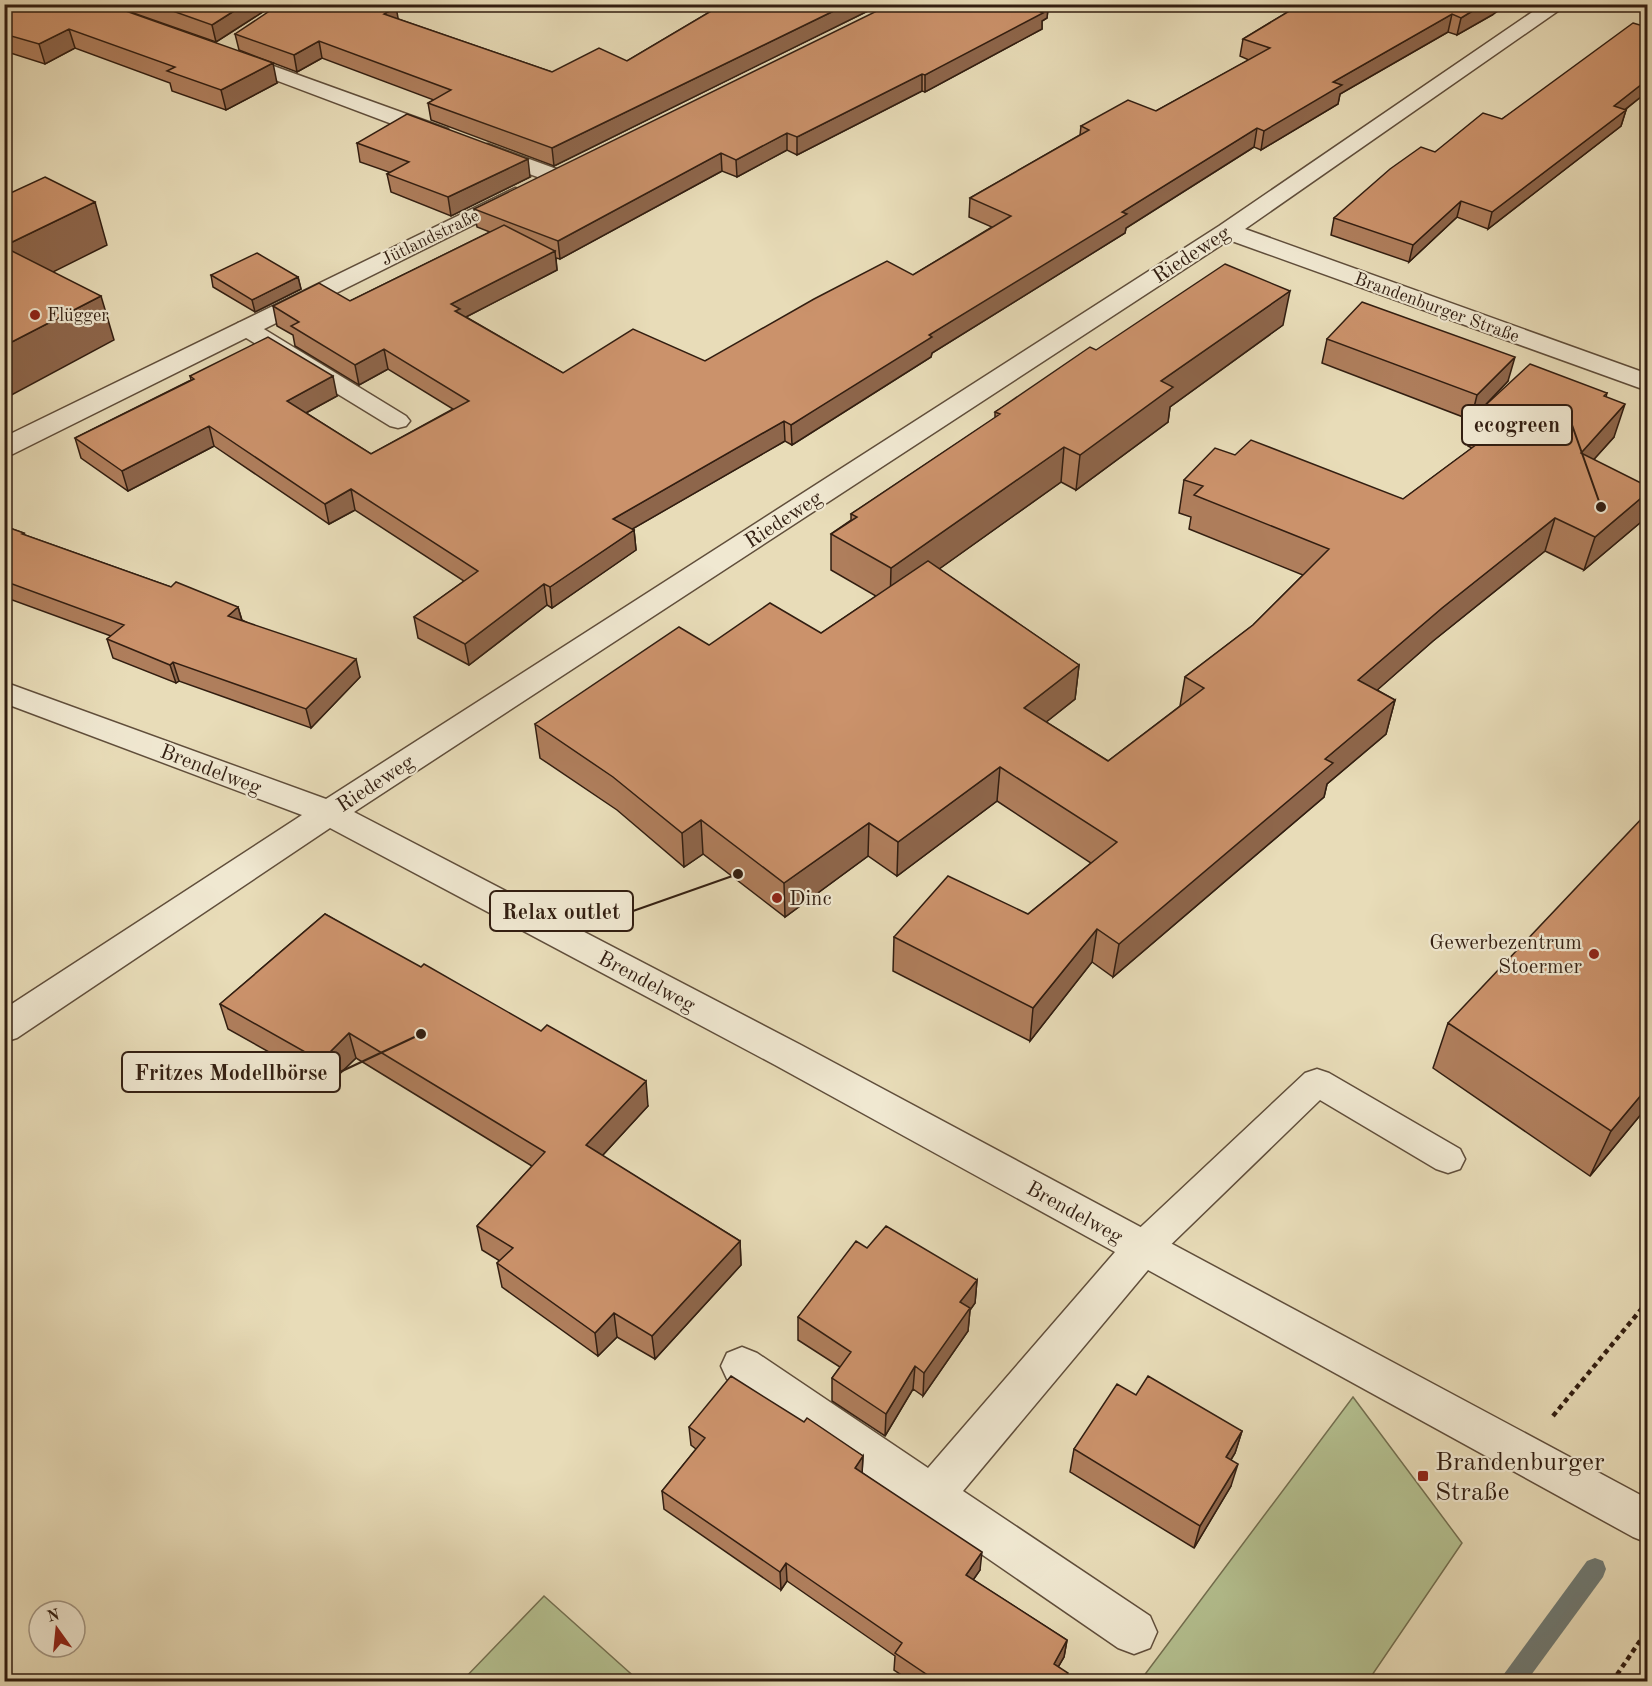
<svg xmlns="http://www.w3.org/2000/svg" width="1652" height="1686" viewBox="0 0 1652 1686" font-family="'Old Standard TT',serif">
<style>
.green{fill:#b4c090;stroke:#736f50;stroke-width:1.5}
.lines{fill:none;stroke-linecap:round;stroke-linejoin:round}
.stream{fill:#707b75;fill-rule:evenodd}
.service-casing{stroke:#604e3b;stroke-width:3}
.minor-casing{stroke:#604e3b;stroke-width:3}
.path{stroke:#321e11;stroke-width:4.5;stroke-dasharray:5 4;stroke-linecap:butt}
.service{fill:#f0e8d1;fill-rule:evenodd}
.minor{fill:#f0e8d1;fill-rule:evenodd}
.wall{fill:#af7e5c;stroke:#321e11;stroke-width:1.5}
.shaded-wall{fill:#8e664b;stroke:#321e11;stroke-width:1.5}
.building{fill:#cb926b;stroke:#321e11;stroke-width:1.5}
.poi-dot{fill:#8f2418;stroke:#f0e8d1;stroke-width:2}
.labels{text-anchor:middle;stroke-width:4.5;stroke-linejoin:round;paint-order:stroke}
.far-street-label{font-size:18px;fill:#321e11;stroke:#f0e8d1}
.far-poi-label{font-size:18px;fill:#321e11;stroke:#f0e8d1;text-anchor:start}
.street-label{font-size:21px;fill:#321e11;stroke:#f0e8d1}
.poi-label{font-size:21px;fill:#321e11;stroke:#f0e8d1;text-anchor:start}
.near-poi-label{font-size:26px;fill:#321e11;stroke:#f0e8d1;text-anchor:start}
.leader{fill:none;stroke:#321e11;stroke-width:2}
.callout-dot{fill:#321e11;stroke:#f0e8d1;stroke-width:2}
.callout{fill:#f0e8d1;stroke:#321e11;stroke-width:2}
.callout-label{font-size:22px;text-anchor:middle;font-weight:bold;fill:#321e11}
</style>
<rect width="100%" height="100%" fill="#e8dcb8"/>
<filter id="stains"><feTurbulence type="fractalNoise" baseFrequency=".00333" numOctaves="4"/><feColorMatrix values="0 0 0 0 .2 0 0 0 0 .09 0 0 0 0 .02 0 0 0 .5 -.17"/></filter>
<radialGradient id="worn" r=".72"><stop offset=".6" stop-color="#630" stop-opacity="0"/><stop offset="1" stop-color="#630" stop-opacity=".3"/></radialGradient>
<path class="green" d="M1353 1397 1462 1543 1368 1681H1140Z
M544 1596 639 1681H462Z"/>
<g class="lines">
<path class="stream" d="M1595 1558 1603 1561 1606 1569 1603 1577 1526 1682H1501L1504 1674 1587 1561Z"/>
<g class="service-casing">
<path id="service" d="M246 321 254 323 406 416 410 421 406 426 398 428 390 426 238 333 235 328 238 323Z
M1317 1069 1329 1073 1460 1149 1465 1159 1460 1169 1448 1173 1436 1169 1320 1100 1155 1260 1142 1264 1129 1260 1124 1249 1129 1238 1305 1073Z"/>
</g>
<g class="minor-casing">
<path id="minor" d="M1544 4H1568L1245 229 1648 374V391L1229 240 354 812 801 1045 1648 1499V1543L1633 1537 1148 1270 963 1491 1150 1616 1157 1632 1150 1648 1134 1654 1118 1648 727 1379 721 1366 727 1353 742 1347 757 1353 928 1468 1115 1252 775 1065 330 828 17 1038 4 1042V1009L302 815 4 703V682L326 799 1219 226Z
M232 51 448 129 451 134 448 139 440 141 432 139 225 61 222 57 225 53Z
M488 144 562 171 565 176 562 181 554 183 480 156 477 151 480 146Z
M515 188 523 190 526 195 523 200 13 454 4 456V437Z"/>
</g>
<path class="path" d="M1553 1416 1648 1301
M1612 1682 1648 1629"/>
<use href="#service" class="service"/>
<use href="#minor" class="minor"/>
</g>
<path class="wall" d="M4 4 277 83 226 110 172 91 170 83 75 48 45 64 4 51Z
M118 4H275L216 42 119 8Z
M723 4H882L554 166 431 120 428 103 434 100 322 58 297 72 239 50 235 34 398 19 552 72 627 61Z
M1301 4 1492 15 1457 35 1448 32 1340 94 1338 104 1261 150 1254 147 1126 228 1125 233 932 353 931 357 792 445 785 441 632 529 634 530 636 550 552 608 547 605 469 665 418 638 414 617 464 581 355 510 329 524 214 446 128 491 81 458 75 438 191 380 190 376 337 396 306 413 371 454 453 409 388 369 359 385 295 346 293 335 277 326 273 306 350 301 490 232 477 227 474 209 1048 9 1047 18 1042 21V29L925 92 922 91 797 155 787 150 737 177 722 171 560 259 556 258 557 270 466 317 563 373 705 361 913 275 992 227 969 217 970 198 1080 135 1081 126 1156 111 1249 60 1240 56 1243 39Z
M1643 26 1647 92 1625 110H1626L1621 126 1488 229 1457 217 1409 262 1331 235 1334 218 1435 152 1502 119Z
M357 143 530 177 451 216 391 192 387 174 389 172 360 162Z
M211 275 298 277 301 289 255 312 213 287Z
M1283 325 1170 407 1168 422 1076 490 1061 482 939 569 1079 665 1075 699 1046 722 1108 761 1180 706 1185 677 1253 625 1303 575 1189 529 1191 517 1179 513 1184 480 1235 455 1403 499 1472 448 1468 446 1477 413 1471 420 1322 363 1327 339 1508 381 1479 411 1607 393 1606 397 1614 437 1594 459 1641 522 1584 570 1545 551 1433 641 1377 690 1395 700 1386 734 1327 784 1324 797 1113 977 1092 962 1030 1041 893 971 894 937 1028 914 1091 863 997 801 897 876 868 856 785 917 703 854 684 867 617 810 540 758 535 724 709 645 821 633 876 596 831 570V534L851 520V514L995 418V412L1096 350Z
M4 526 24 533 25 535 171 587 238 607 242 620 360 677 311 728 179 681 176 683 113 658 107 639 111 636 4 597Z
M325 914 648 1106 602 1156 740 1241 741 1265 655 1359 617 1337 598 1356 502 1287 497 1263 500 1261 482 1250 477 1226 532 1166 356 1058 328 1085 228 1029 220 1004Z
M1448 1023 1647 1107 1590 1176 1433 1068Z
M867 1248 977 1280 975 1303 970 1310 968 1331 923 1396 913 1389 885 1436 832 1401V1378L840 1367 798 1340V1317Z
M1136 1395 1242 1431 1235 1453 1231 1460V1486L1194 1548 1070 1472 1074 1449Z
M804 1422 863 1456 862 1473 980 1570 973 1580 1067 1640 1064 1657 1058 1667 1066 1682H912L894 1670 895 1656 787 1581 781 1590 664 1509 662 1491 696 1449 691 1445 689 1427Z"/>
<path class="shaded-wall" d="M245 4H275L216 42 212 25Z
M848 4H882L554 166 552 148Z
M1038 4H1057L1048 9 1047 18 1042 21V29L925 92V75L1034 9Z
M1484 4H1508L1492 15 1457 35 1461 18Z
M396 7 399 23 384 14Z
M1452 14 1448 32 1340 94 1338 104 1261 150 1264 131 1333 82Z
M69 29 75 48 45 64 39 44Z
M319 41 322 58 297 72 294 55Z
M273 63 277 83 226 110 221 90Z
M922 74V91L797 155V137Z
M1647 80V92L1609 122 1614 106Z
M1626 110 1621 126 1488 229 1492 212Z
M1257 128 1254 147 1126 228 1125 233 932 353 931 357 792 445 791 425 929 335 1122 212Z
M787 133V150L737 177 736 160Z
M721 153 722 171 560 259 558 241Z
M528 159 530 177 451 216 448 197Z
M1461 201 1457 217 1409 262 1413 245Z
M95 202 107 245 17 290 4 250V246Z
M555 251 557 270 462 319 451 304Z
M298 277 301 289 255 312 252 300Z
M1290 291 1283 325 1170 407 1168 422 1076 490 1080 455 1161 381Z
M101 296 114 340 4 399V346Z
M384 349 388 369 359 385 355 365Z
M1515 357 1508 381 1471 420 1477 395Z
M333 376 337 396 291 421 287 401Z
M1625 404 1614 437 1570 486 1581 453Z
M784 421 785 441 615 539 613 519Z
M209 426 214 446 128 491 122 471Z
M1064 447 1061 482 890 604 891 568Z
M351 489 355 510 329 524 325 504Z
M1647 493V505L1641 522 1584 570 1595 537Z
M1555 518 1545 551 1433 641 1350 714 1358 680 1442 608Z
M634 530 636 550 552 608 550 587Z
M544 584 547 605 469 665 465 644Z
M238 607 243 625 228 616Z
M356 659 360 677 311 728 306 709Z
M173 662 179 681 176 683 170 665Z
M1079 665 1075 699 1021 742 1024 708Z
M1395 700 1386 734 1327 784 1324 797 1113 977 1119 944 1325 759Z
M1000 767 997 801 897 876 898 842Z
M701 820 703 854 684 867 682 833Z
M869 823 868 856 785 917 784 883Z
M1097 929 1092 962 1030 1041 1033 1008Z
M349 1033 356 1058 328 1085 321 1061Z
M646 1081 648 1106 589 1170 586 1145Z
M1647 1088V1107L1590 1176 1611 1131Z
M740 1241 741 1265 655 1359 652 1336Z
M977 1280 975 1303 970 1310 968 1331 923 1396 924 1373 960 1302Z
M614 1313 617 1337 598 1356 595 1333Z
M915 1366 913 1389 885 1436 886 1414Z
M1242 1431 1235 1453 1219 1479 1226 1457Z
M863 1456 862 1475 855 1468Z
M1238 1464 1231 1486 1194 1548 1200 1526Z
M982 1552 980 1570 964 1593 966 1575Z
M786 1563 787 1581 781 1590 780 1572Z
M1067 1640 1064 1657 1050 1681 1054 1664Z"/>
<path class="building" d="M4 4H63L77 9 85 4H106L273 63 221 90 167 71 175 67 69 29 39 44 4 34Z
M153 4H245L212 25Z
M280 4H388L396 7 384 14 552 72 599 48 627 61 723 4H848L552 148 428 103 451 90 319 41 294 55 235 34Z
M891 4H1043L1034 9 1043 13 925 75 922 74 797 137 787 133 736 160 721 153 558 241 474 209Z
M1301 4H1484L1461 18 1452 14 1333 82 1342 85 1264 131 1257 128 1122 212 1127 214 929 335 932 337 791 425 784 421 613 519 634 530 550 587 544 584 465 644 414 617 478 571 351 489 325 504 209 426 122 471 75 438 194 379 190 376 268 337 333 376 287 401 371 454 469 401 384 349 355 365 291 326 299 322 273 306 319 283 350 301 504 225 555 251 451 304 460 309 455 311 563 373 633 329 705 361 814 299 887 261 913 275 1011 216 970 198 1089 130 1081 126 1128 100 1156 111 1270 48 1243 39Z
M1633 23 1643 26 1647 23V80L1614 106 1626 110 1492 212 1461 201 1413 245 1334 218 1390 169 1421 147 1435 152 1483 113 1502 119Z
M407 114 528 159 448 197 387 174 409 162 357 143Z
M45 177 95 202 4 246V196Z
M4 247 101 296 4 346Z
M257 253 298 277 252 300 211 275Z
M1225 264 1290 291 1161 381 1173 387 1080 455 1064 447 891 568 831 534 857 517 851 514 1000 414 995 412 1090 347 1096 350Z
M1362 302 1515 357 1477 395 1327 339Z
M1530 364 1607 393 1604 396 1625 404 1581 453 1647 486V493L1595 537 1555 518 1442 608 1358 680 1395 700 1325 759 1333 763 1119 944 1097 929 1033 1008 894 937 948 876 1028 914 1117 842 1000 767 898 842 869 823 784 883 701 820 682 833 613 777 535 724 679 627 709 645 770 603 821 633 928 561 1079 665 1024 708 1108 761 1204 688 1185 677 1253 625 1329 549 1194 495 1203 486 1184 480 1215 448 1235 455 1251 440 1403 499 1504 424 1477 413Z
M4 526 24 533 22 534 171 587 176 582 238 607 228 616 356 659 306 709 173 662 170 665 107 639 124 625 4 581Z
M1647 813V1088L1611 1131 1448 1023Z
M325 914 421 967 424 964 541 1031 547 1025 646 1081 586 1145 740 1241 652 1336 614 1313 595 1333 497 1263 513 1248 477 1226 545 1152 349 1033 321 1061 220 1004Z
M886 1226 977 1280 960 1302 970 1308 924 1373 915 1366 886 1414 832 1378 851 1352 798 1317 856 1241 867 1248Z
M731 1376 804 1422 807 1418 863 1456 855 1468 982 1552 966 1575 1067 1640 1054 1664 1068 1673 1063 1682H938L895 1653 902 1643 786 1563 780 1572 662 1491 705 1438 689 1427Z
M1148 1376 1242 1431 1226 1457 1238 1464 1200 1526 1074 1449 1117 1384 1136 1395Z"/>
<g class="poi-dot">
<circle cx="35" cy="315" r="6"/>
<circle cx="777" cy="898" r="6"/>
<circle cx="1594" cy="954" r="6"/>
<rect x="1417" y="1470" width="12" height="12" rx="3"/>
</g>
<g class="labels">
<g class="far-street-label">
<text transform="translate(430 237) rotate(-26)" y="6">Jütlandstraße</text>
<text transform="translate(1437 307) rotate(20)" y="6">Brandenburger Straße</text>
</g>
<g class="far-poi-label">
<text x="47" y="321">Flügger</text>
</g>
<g class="street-label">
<text transform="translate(1191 254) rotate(-33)" y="7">Riedeweg</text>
<text transform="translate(783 519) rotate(-33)" y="7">Riedeweg</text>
<text transform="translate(211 769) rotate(21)" y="7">Brendelweg</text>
<text transform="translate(375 783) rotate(-33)" y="7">Riedeweg</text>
<text transform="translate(647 981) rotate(28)" y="7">Brendelweg</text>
<text transform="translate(1075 1212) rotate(29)" y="7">Brendelweg</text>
</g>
<g class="poi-label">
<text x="789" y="905">Dinc</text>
<text x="1582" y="949" text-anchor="end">Gewerbezentrum<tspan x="1582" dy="24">Stoermer</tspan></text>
</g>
<g class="near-poi-label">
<text x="1435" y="1470">Brandenburger<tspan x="1435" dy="30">Straße</tspan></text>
</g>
</g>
<path class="leader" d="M1601 507L1572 425M738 874L633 911M421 1034L340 1072"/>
<g class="callout-dot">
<circle cx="1601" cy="507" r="6"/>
<circle cx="738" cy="874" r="6"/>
<circle cx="421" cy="1034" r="6"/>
</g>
<g class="callout">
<rect x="1462" y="405" width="110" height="40" rx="6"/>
<rect x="490" y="891" width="143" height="40" rx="6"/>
<rect x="122" y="1052" width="218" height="40" rx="6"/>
</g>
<g class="callout-label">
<text x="1517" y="432">ecogreen</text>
<text x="561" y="919">Relax outlet</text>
<text x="231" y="1080">Fritzes Modellbörse</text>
</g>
<rect width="1652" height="1686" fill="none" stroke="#e8dcb8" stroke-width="24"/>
<rect x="6" y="6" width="1640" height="1674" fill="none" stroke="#321e11" stroke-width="3"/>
<rect x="12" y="12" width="1628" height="1662" fill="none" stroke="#321e11" stroke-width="1.5"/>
<g transform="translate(57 1629) rotate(345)"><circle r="28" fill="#f0e8d1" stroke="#a49784" stroke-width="1.5"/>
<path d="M0-4.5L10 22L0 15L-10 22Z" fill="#8f2418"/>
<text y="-9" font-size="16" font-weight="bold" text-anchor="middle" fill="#321e11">N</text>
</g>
<rect width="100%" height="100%" filter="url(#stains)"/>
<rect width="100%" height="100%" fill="url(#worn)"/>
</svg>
